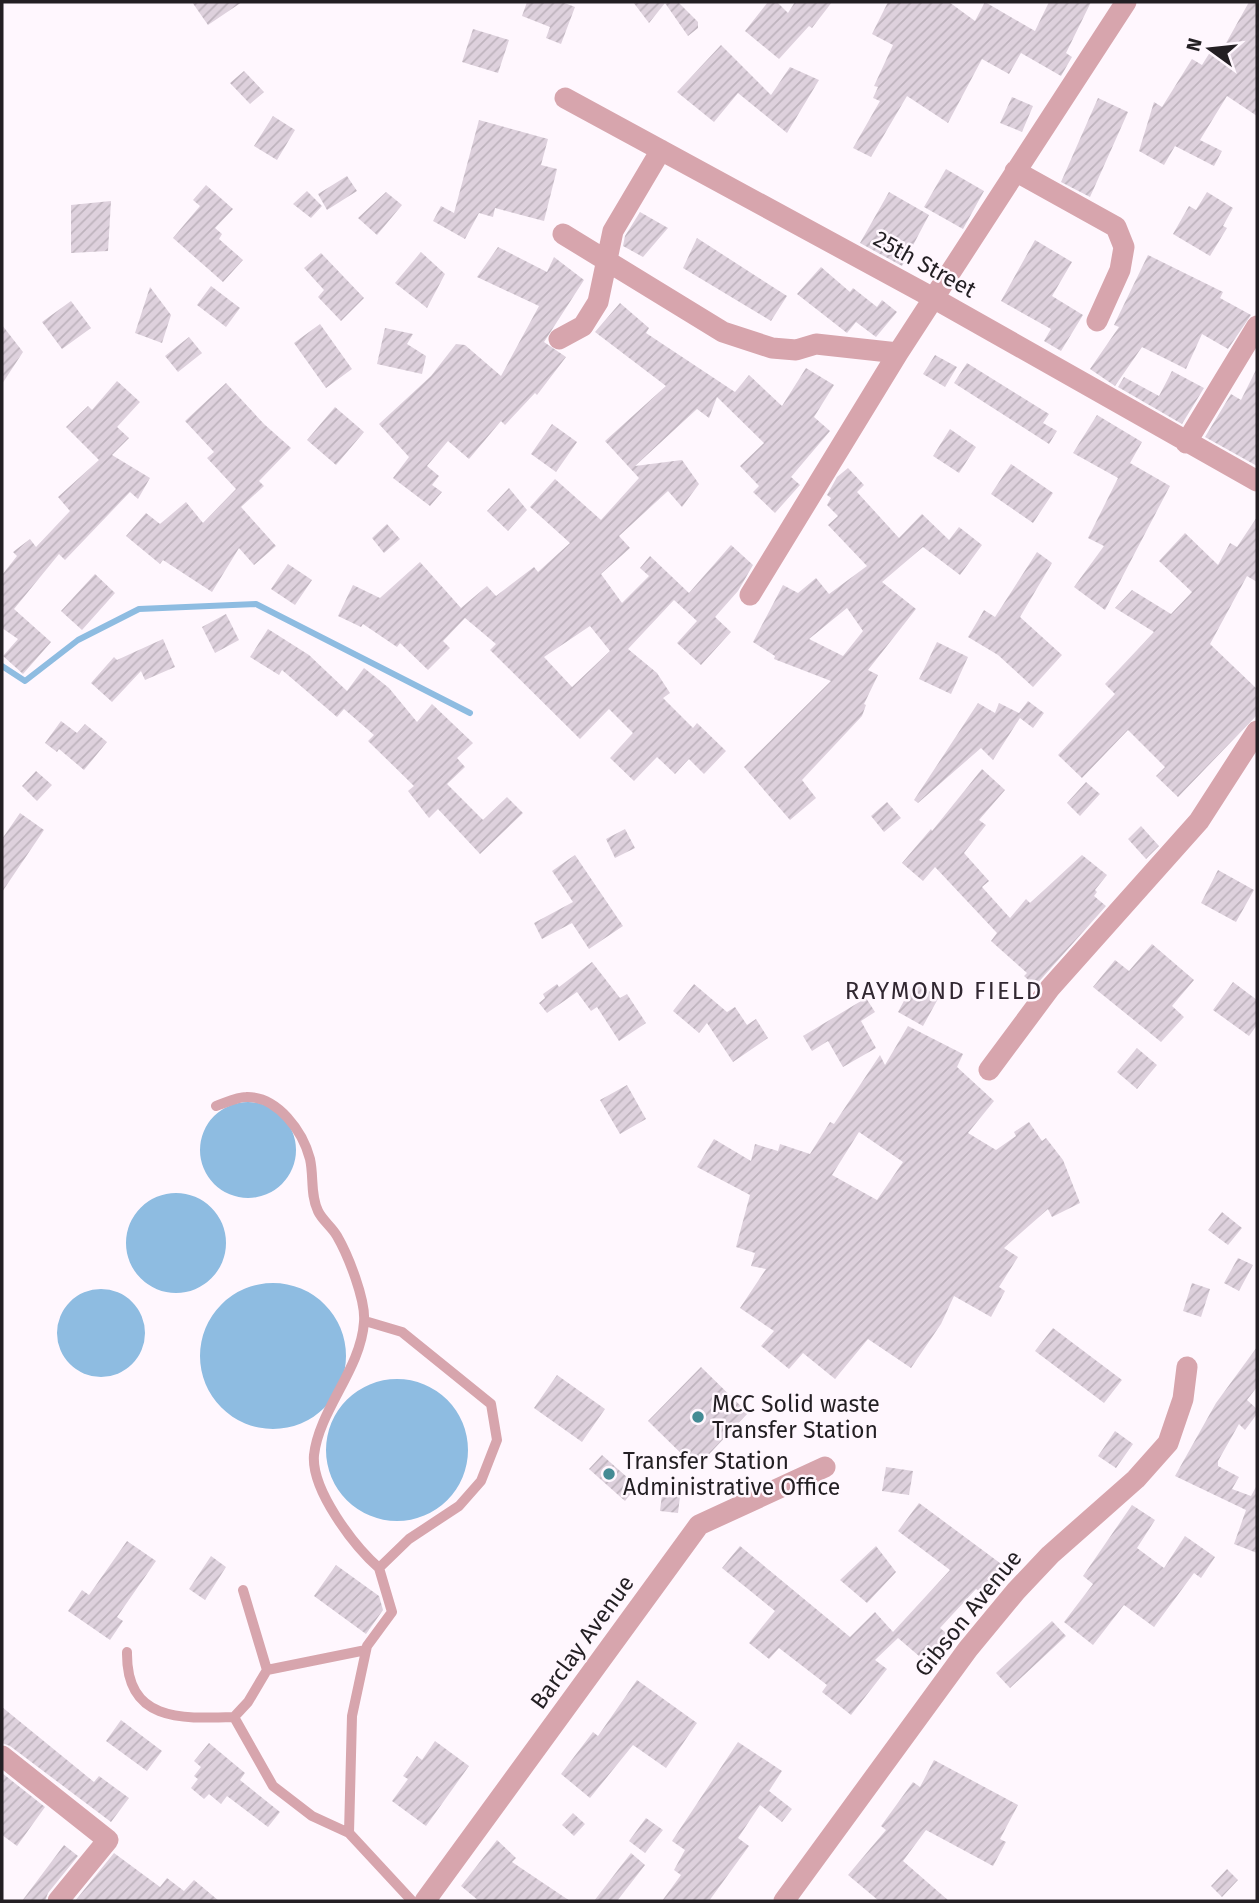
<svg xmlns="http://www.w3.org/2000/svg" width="1259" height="1903" viewBox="0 0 1259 1903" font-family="'Fira Sans',sans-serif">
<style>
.water{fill:#8ebce1}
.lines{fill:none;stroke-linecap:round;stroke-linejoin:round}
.stream{stroke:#8ebce1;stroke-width:6}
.building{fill:url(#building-hatch);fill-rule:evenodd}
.lane{stroke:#d7a5ad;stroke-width:10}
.street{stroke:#d7a5ad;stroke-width:21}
.poi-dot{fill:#448b94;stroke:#fff7fe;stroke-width:2.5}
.labels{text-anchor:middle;stroke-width:5;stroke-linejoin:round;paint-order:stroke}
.street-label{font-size:23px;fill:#231f23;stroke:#fff7fe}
.poi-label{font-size:23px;fill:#231f23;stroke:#fff7fe;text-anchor:start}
.neighbourhood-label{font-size:24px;letter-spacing:2px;fill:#312731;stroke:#fff7fe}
</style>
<defs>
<pattern id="building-hatch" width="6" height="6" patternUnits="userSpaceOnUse" patternTransform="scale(1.75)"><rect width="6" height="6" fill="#ded1dd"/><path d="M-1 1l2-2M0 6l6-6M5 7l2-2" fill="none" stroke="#beb3bd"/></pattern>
</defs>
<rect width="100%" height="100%" fill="#fff7fe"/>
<path class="water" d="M200 1150a48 48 0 1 1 96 0a48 48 0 1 1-96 0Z
M126 1243a50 50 0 1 1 100 0a50 50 0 1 1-100 0Z
M200 1356a73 73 0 1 1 146 0a73 73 0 1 1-146 0Z
M57 1333a44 44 0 1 1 88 0a44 44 0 1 1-88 0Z
M326 1450a71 71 0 1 1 142 0a71 71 0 1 1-142 0Z"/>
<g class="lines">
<path class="stream" d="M2 666 25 681 78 640 139 609 256 604 470 713"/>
</g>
<path class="building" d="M192 2H242L208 25Z
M527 2H562L575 7 561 44 546 38 550 27 522 16Z
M633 2H678L698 22V28L688 36 665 3 649 23Z
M768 2H777L788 13 795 2H832L812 28 809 26 779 59 745 31Z
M888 2H949L975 21 985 2 1035 31 1049 2H1091L1066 53 1072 57 1061 76 1021 53 1009 74 982 59 948 123 907 96 871 157 853 148 880 101 873 98 878 87 874 86 893 45 872 34Z
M1249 2H1257V116L1227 96 1200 140 1222 151 1214 166 1175 146 1164 165 1139 151 1154 102 1162 107 1192 59 1202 65 1212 49 1220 54Z
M473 29 509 40 498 73 462 62Z
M721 45 771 95 790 67 819 80 787 133 738 93 714 122 677 92Z
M244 71 264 92 250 104 230 83Z
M1012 97 1033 106 1022 132 1000 123Z
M1098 98 1128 112 1090 197 1061 182Z
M273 116 295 130 277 160 254 146Z
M479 120 548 139 541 165 557 169 544 221 495 208 493 217 479 213 465 239 433 221 441 206 454 213Z
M946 169 984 191 963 229 924 207Z
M347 176 357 191 327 210 318 194Z
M206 185 233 209 215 228 222 234 219 239 243 260 223 282 173 238 200 206 193 200Z
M307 191 322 206 311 218 293 204Z
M386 192 402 205 377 235 358 218Z
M889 192 929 215 902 266 860 243Z
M1207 192 1233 208 1223 226 1227 228 1210 256 1173 234 1189 206 1196 210Z
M111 201 108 251 71 253V205Z
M640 212 668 228 643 257 623 246 625 236Z
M697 238 787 296 771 321 683 268Z
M1035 240 1072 262 1052 296 1083 315 1061 351 1044 341 1051 329 1001 301Z
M498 247 547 272 554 257 584 280 544 342 566 357 537 395 535 393 505 425 501 421 469 459 448 441 427 466 439 476 432 485 442 492 430 506 393 478 409 457 379 424 431 376 456 344 465 345 501 376 539 306 477 277Z
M421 252 445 274 427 308 395 283Z
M321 253 364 298 341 321 318 297 324 290 304 268Z
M1148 255 1223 292 1220 298 1251 315 1228 349 1202 334 1186 369 1142 347 1115 386 1090 369 1119 327 1114 325Z
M821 267 850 292 853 288 877 307 882 300 897 312 876 337 856 322 847 333 797 294Z
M211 286 240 308 226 327 197 305Z
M150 287 171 315 162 343 135 333Z
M71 301 91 328 62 349 42 322Z
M620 303 649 328 646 333 735 392 749 375 782 406 806 368 834 385 814 417 830 431 791 477 800 485 775 513 753 492 759 486 740 466 764 443 717 397 709 418 697 409 635 466 682 460 699 484 682 507 668 491 619 536 630 548 601 574 622 603 649 576 640 568 650 556 689 593 731 545 753 565 738 591 715 617 731 632 701 665 677 643 697 621 674 600 628 649 657 673 670 693 663 698 693 728 697 723 726 751 704 774 689 759 675 774 657 757 634 781 610 758 633 733 609 709 580 739 490 650 496 644 465 618 443 641 450 648 428 670 400 643 397 647 363 624 361 627 338 616 353 585 380 598 420 562 461 608 487 586 496 596 534 567 538 572 570 543 530 507 555 479 601 520 639 478 605 441 666 386 595 332ZM590 626 610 651 572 687 544 657Z
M320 324 352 369 326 388 294 343Z
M2 325 23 352 2 384Z
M385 328 413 334 407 344 426 356 422 374 377 364Z
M189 337 202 353 178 372 165 356Z
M935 355 957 367 945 387 923 374Z
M967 363 1049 414 1043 423 1057 431 1049 444 954 383Z
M1257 368V466L1205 437 1231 394 1241 400Z
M1172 371 1204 388 1182 424 1118 387 1124 377 1159 396Z
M117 381 140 402 117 427 129 438 112 455 150 478 138 499 130 492 65 560 59 554 14 609 51 642 23 674 3 656 18 639 2 628V575L17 556 13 552 30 539 36 547 70 511 58 497 99 460 66 427 88 406 92 410Z
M226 383 264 424 291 448 259 481 264 486 241 507 276 546 254 565 239 548 212 592 163 560 160 564 126 536 146 513 160 524 186 502 203 523 236 489 207 458 214 452 185 421Z
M335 407 364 432 336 465 307 440Z
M1097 415 1142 442 1130 463 1170 486 1105 610 1074 587 1104 546 1088 538 1118 478 1073 453Z
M552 424 577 442 556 472 531 454Z
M950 429 976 447 959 473 933 456Z
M1011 464 1053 493 1033 523 991 494Z
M848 468 864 485 857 492 899 538 922 514 949 540 959 527 982 545 960 575 923 547 882 582 916 609 868 670 878 675 864 704 866 705 862 716 802 780 816 798 790 820 744 767 831 681 774 659 775 656 753 642 783 585 798 593 816 578 829 594 867 566 828 525 838 516 827 505 831 498 827 495 837 477ZM847 608 863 631 843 656 809 639Z
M509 488 527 510 508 531 487 511Z
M1257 517V582L1247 576 1210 644 1257 689V715L1178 797 1156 776 1165 767 1128 730 1082 778 1058 755 1115 694 1105 684 1154 632 1115 608 1132 590 1171 614 1192 592 1159 561 1185 533 1218 565 1230 543 1237 547Z
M387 524 400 539 384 553 372 538Z
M1037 552 1052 563 1020 617 1062 655 1033 687 998 655 968 637 984 610 995 617Z
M288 564 312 580 295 605 271 589Z
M95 574 115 593 82 630 61 611Z
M226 614 239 640 215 653 202 627Z
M268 629 309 655 347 691 364 668 389 688 417 722 432 704 473 743 457 758 465 767 447 784 483 820 507 797 523 813 480 854 438 809 429 818 408 791 414 786 368 741 374 735 344 709 337 717 282 670 279 675 250 657Z
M163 639 175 667 145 680 141 671 112 702 91 683 114 657 117 660Z
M937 642 968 657 951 694 919 679Z
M1028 701 1044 713 1033 728 1020 718 993 760 981 748 918 803 914 800 978 703 995 713 999 703 1019 713Z
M61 721 77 733 85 724 107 742 84 770 59 749 57 752 45 743Z
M982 769 1005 790 979 820 986 825 964 853 989 881 982 887 1010 918 1026 899 1030 903 1082 855 1107 875 1095 890 1097 892 1094 896 1106 906 1035 986 1024 976 1027 973 991 941 997 933 935 867 923 881 902 863 931 829 932 831Z
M36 771 52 785 37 801 22 786Z
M1086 782 1100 794 1080 816 1067 803Z
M887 802 901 818 884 832 871 816Z
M20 813 44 830 2 892V839Z
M1141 826 1159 846 1146 859 1128 839Z
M625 829 635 848 615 858 606 839Z
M575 855 623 926 589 949 572 923 542 939 534 923 573 902 552 871Z
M1218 870 1254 890 1236 922 1201 903Z
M1152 944 1194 980 1172 1006 1184 1017 1161 1042 1093 987 1115 960 1129 971Z
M592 962 620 998 627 994 646 1023 619 1041 597 1007 591 1011 577 992 547 1013 539 1003 545 998 543 994 557 984 559 987Z
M914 982 939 997 923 1026 898 1012Z
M1233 982 1257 1000V1025L1249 1036 1213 1010Z
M694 984 727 1012 735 1007 747 1025 756 1019 768 1038 733 1062 707 1023 699 1033 673 1011Z
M866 998 875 1012 861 1021 876 1048 843 1067 828 1041 812 1051 803 1036Z
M908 1026 963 1054 957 1067 994 1101 968 1133 996 1150 1016 1136 1014 1132 1029 1122 1042 1141 1046 1138 1063 1160 1080 1203 1052 1217 1048 1209 1004 1248 1018 1257 999 1287 1005 1291 991 1317 954 1296 941 1324 911 1368 868 1339 835 1379 803 1353 789 1369 761 1346 774 1331 740 1308 766 1269 751 1266 755 1253 736 1247 750 1195 697 1167 714 1139 751 1161 755 1144 778 1151 780 1144 810 1154 830 1122 834 1124 880 1055 885 1065ZM859 1132 903 1162 877 1200 832 1175Z
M1137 1048 1157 1065 1137 1089 1117 1072Z
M627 1085 646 1119 620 1134 600 1100Z
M1222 1212 1242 1228 1228 1245 1208 1230Z
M1238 1258 1253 1265 1239 1291 1224 1283Z
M1192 1283 1210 1289 1201 1317 1183 1311Z
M1053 1328 1122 1380 1104 1403 1035 1351Z
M1257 1347V1387L1247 1400 1257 1409V1414L1245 1430 1239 1424 1218 1461V1466L1239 1477 1232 1489 1251 1496 1257 1485V1553L1234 1544 1246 1510 1175 1476 1216 1403Z
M701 1367 748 1413 696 1468 648 1421Z
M557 1375 605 1409 582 1442 534 1408Z
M1115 1431 1133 1444 1116 1468 1098 1456Z
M602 1455 637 1486 625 1501 589 1469Z
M886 1467 913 1471 909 1495 882 1491Z
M663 1486 681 1488 678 1513 660 1511Z
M919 1503 1004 1566 983 1594 976 1589 940 1628 956 1641 936 1664 922 1652 919 1656 898 1638 875 1660 887 1669 851 1715 822 1692 827 1685 779 1648 769 1659 749 1643 775 1611 722 1568 740 1546 850 1637 875 1612 893 1632 950 1570 898 1531Z
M1132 1505 1155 1520 1137 1548 1164 1568 1185 1536 1215 1557 1201 1578 1194 1573 1154 1627 1124 1605 1093 1645 1064 1622 1093 1584 1083 1576Z
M127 1541 156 1561 117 1617 123 1621 110 1640 68 1611 82 1590 89 1595Z
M876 1546 896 1572 867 1603 840 1580Z
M211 1556 226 1567 205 1600 189 1589Z
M336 1565 379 1596 383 1610 366 1634 314 1596Z
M1052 1621 1066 1636 1010 1688 996 1673Z
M637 1680 697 1723 666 1768 633 1745 590 1798 561 1774 593 1732 598 1736Z
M2 1707 94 1782 99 1776 129 1798 111 1822 10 1746 2 1743Z
M121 1720 162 1751 147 1771 106 1741Z
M435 1741 469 1766 426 1826 392 1801 408 1779 403 1776 417 1756 422 1760Z
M738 1742 782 1771 769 1791 792 1809 782 1822 760 1805 738 1838 749 1846 709 1901H662L681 1875 674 1870 685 1850 672 1841Z
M209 1743 245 1773 240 1780 280 1812 268 1827 227 1796 221 1804 209 1794 204 1799 191 1788 198 1779 194 1776 201 1767 194 1761Z
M934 1760 1018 1805 1000 1839 1006 1842 993 1866 926 1830 903 1861 949 1901H879L848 1875 886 1830 881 1826 913 1782 920 1787Z
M2 1773 45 1807 17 1846 2 1835Z
M573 1813 585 1824 574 1836 562 1825Z
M646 1818 663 1830 645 1853 629 1841Z
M497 1840 516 1858 512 1862 570 1901H479L461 1886Z
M64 1845 78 1856 48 1893 45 1901H22Z
M114 1853 160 1887 167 1878 184 1891 194 1880 219 1901H75Z
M631 1853 645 1865 617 1901H594Z
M1227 1869 1238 1880 1222 1897 1211 1886Z"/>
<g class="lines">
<path class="lane" d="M216 1106C225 1103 237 1097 246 1097 278 1096 303 1132 310 1159 314 1177 310 1194 318 1211 322 1220 332 1227 337 1236 348 1255 366 1300 364 1322 361 1369 319 1410 314 1455 311 1490 354 1546 379 1568
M365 1321 402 1332 491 1404 497 1440 481 1481 459 1506 409 1539 379 1568 392 1612 367 1646 352 1716 349 1833 412 1901
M243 1590 267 1670
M127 1652C126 1721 179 1719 234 1717
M349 1833 312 1816 273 1786 234 1717 248 1702 267 1670 366 1650"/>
<path class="street" d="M565 98 935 299 1257 481
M1015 171 1116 227 1124 247 1120 270 1097 321
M563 234 723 332 772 348 796 350 816 344 898 353
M559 339 583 326 598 302 613 231 661 150
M1186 443 1257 326
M750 595 898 353 1126 2
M989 1070 1050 988 1199 821 1257 731
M2 1756 108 1840 58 1901
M425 1901 699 1525 825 1467
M784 1901 968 1649 1016 1591 1050 1555 1136 1479 1168 1443 1183 1399 1187 1367"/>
</g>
<g class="poi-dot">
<circle cx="698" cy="1417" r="7"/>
<circle cx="609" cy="1474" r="7"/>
</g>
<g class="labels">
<g class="street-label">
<text transform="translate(925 264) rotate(29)" y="8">25th Street</text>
<text transform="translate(968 1613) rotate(-51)" y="8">Gibson Avenue</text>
<text transform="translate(582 1642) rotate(-54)" y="8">Barclay Avenue</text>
</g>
<g class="poi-label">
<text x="712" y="1412">MCC Solid waste<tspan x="712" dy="26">Transfer Station</tspan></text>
<text x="623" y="1469">Transfer Station<tspan x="623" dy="26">Administrative Office</tspan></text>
</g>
<g class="neighbourhood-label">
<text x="944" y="999">RAYMOND FIELD</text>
</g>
</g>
<rect width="1259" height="1903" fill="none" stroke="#231f23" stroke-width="7"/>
<g transform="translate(1210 49) rotate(285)" stroke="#fff7fe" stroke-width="5" paint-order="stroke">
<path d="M0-5L12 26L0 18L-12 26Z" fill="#231f23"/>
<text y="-10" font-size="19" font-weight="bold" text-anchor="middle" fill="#231f23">N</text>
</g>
</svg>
